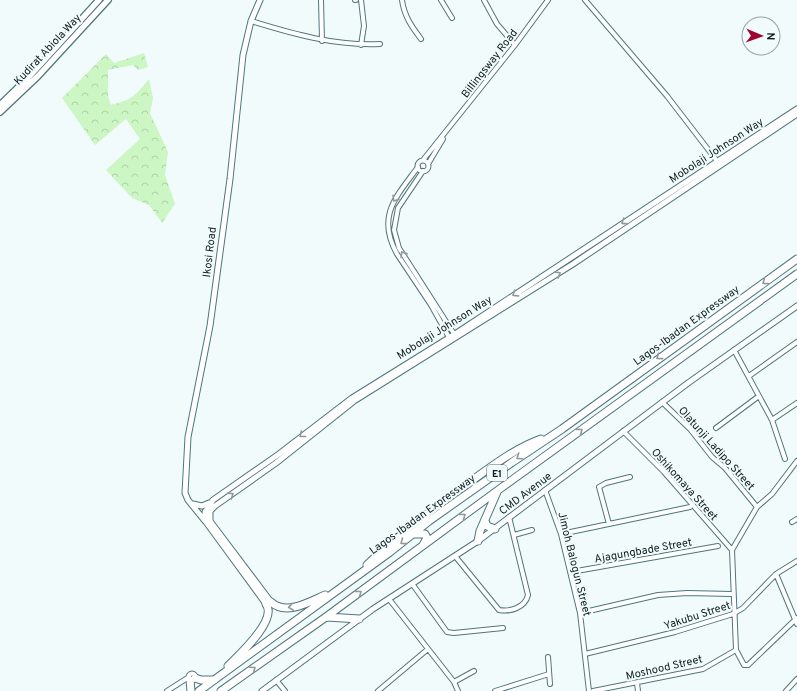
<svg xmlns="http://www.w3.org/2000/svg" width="797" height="691" viewBox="0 0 797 691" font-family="Overpass,sans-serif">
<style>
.forest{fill:url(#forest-crowns)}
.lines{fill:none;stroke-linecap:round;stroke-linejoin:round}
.minor-casing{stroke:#4e767c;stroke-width:6}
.tertiary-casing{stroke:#4e767c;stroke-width:7}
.secondary-casing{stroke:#4e767c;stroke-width:8}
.motorway-casing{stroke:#4e767c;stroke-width:9}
.minor{stroke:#fff;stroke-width:4}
.tertiary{stroke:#fff;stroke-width:5}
.secondary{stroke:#fff;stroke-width:5.5}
.motorway{stroke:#fff;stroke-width:7}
.oneway{stroke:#92999b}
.labels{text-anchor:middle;stroke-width:4;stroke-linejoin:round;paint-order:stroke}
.shield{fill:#f2fbfc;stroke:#526062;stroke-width:1}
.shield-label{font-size:10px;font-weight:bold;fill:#0d1d20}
.street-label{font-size:11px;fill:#0d1d20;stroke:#f2fbfc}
</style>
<defs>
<pattern id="forest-crowns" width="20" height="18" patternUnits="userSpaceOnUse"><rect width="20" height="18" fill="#ccf6c3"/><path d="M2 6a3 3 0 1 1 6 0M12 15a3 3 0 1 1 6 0" fill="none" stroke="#aed2a7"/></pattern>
</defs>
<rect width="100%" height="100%" fill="#f2fbfc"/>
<path class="forest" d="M144 53 148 67 138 70 133 65 108 70V96L111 105C132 100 136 95 149 79L153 98 150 113 168 152 165 175 175 204 162 223 149 205 132 198 106 170 140 139 126 119 95 145 62 98 106 54 114 63Z"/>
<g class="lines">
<g class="minor-casing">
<path id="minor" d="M321 0 322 41
M355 0H356
M402 0C404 16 412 27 421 39
M441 0 452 18
M484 0 497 24 515 45
M585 0 667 96 717 161
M251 21C293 34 335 46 380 44
M361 45 364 26 361 0
M423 160 515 45 548 0
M417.5 166a5.5 5.5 0 1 1 11 0a5.5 5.5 0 1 1-11 0Z
M428 164 443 139
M418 167C396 197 376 216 397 254L431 305 450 339
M423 171 398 208 394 230 399 248 456 337
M734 350 772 420 785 459
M749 376 797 342
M662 402 690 429 712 457 725 468 757 507
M772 420 797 403
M716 428 759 396
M623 431 664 472 732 550
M797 461 772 494 757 507 732 550 736 650 744 665H748L797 618
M545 490 561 534 580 613 589 691
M792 522 797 519
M609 524 599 487 606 483 630 477
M561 534 690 507
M514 535 532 530
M455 556 499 610C510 612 525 608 528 595L509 517
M571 572 718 546
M776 574 797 624
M413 585 447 632 454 633 503 628
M389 599 454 682 458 691
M580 613 658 595 687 593 732 594
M585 654 675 632 733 614 743 608 776 574 797 561
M548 657 550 684
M188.5 677a3.5 3.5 0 1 1 7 0a3.5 3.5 0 1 1-7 0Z
M276 680 285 691
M454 682 474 671
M637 683 638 691
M167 691 189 677
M378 691 428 649
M495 691 549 674
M593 691 703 669 736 650
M786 691 797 679"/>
</g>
<g class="tertiary-casing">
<path id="tertiary" d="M193 504 202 506 209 503
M205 521 188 500 185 493 188 437 210 326 230 179 243 55 251 21 260 0
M271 602 210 521V511L215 506 276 463 354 401 573 264 797 114
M266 604 206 522 205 512 213 500 279 454 352 398 455 334 797 109
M262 691 373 609 478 541 688 383 797 306"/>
</g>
<g class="secondary-casing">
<path id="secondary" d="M0 105 27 79 99 0
M0 112 38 76 108 0"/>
</g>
<g class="motorway-casing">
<path id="motorway" d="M485 521 487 526 495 529
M415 534H425L427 538 423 545
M478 541 480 531 497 492
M367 565C396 536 428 513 460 489 486 471 511 450 541 439
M271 602C286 616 309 602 325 595
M327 617 359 619
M228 666C239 655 278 620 266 604
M195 678 201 680H214
M190 680 191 691
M199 691 390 552 429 521 511 463 562 429 797 259
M221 691 326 617 501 488 797 274"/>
</g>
<use href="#minor" class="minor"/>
<use href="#tertiary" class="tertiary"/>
<use href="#secondary" class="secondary"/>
<use href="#motorway" class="motorway"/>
</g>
<defs><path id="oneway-chevron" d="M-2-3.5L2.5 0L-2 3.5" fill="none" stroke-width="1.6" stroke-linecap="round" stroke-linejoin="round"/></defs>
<g class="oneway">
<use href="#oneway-chevron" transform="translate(395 199) rotate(123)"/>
<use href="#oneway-chevron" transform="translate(624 222) rotate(147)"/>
<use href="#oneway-chevron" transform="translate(403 254) rotate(-122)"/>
<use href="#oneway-chevron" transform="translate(558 274) rotate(-32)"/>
<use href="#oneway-chevron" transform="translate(765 282) rotate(144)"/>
<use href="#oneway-chevron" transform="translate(515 294) rotate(147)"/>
<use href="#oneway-chevron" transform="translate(659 357) rotate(144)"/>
<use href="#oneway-chevron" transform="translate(580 431) rotate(-36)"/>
<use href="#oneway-chevron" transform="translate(302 435) rotate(141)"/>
<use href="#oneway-chevron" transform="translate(519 457) rotate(146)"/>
<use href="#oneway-chevron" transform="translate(231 495) rotate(-34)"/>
<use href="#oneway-chevron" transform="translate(463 516) rotate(-37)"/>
<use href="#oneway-chevron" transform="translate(403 542) rotate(143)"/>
<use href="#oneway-chevron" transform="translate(359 593) rotate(-36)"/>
<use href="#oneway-chevron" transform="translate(291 607) rotate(172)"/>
<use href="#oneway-chevron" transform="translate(253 669) rotate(-35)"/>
</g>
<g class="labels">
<rect class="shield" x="487" y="465" width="20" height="16" rx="3"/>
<g class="shield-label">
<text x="497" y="477">E1</text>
</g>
<g class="street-label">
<text transform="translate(47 49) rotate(-47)" y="4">Kudirat Abiola Way</text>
<text transform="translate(489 63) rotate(-52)" y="4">Billingsway Road</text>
<text transform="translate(716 150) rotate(-33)" y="4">Mobolaji Johnson Way</text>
<text transform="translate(209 252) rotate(-83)" y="4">Ikosi Road</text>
<text transform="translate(686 325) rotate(-36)" y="4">Lagos-Ibadan Expressway</text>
<text transform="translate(444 327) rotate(-32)" y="4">Mobolaji Johnson Way</text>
<text transform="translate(717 448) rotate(48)" y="4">Olatunji Ladipo Street</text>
<text transform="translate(685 484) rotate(48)" y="4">Oshikomaya Street</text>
<text transform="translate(525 493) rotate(-37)" y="4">CMD Avenue</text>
<text transform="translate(422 514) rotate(-36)" y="4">Lagos-Ibadan Expressway</text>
<text transform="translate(643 550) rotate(-10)" y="4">Ajagungbade Street</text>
<text transform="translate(575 564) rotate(76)" y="4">Jimoh Balogun Street</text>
<text transform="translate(697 615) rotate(-18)" y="4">Yakubu Street</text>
<text transform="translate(664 667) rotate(-13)" y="4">Moshood Street</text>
</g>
</g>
<g transform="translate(761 36) rotate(92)"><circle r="19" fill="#f2fbfc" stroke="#96a2a4"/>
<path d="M0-3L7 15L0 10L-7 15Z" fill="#a20230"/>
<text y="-6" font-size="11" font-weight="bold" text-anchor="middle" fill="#0d1d20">N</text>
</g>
</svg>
